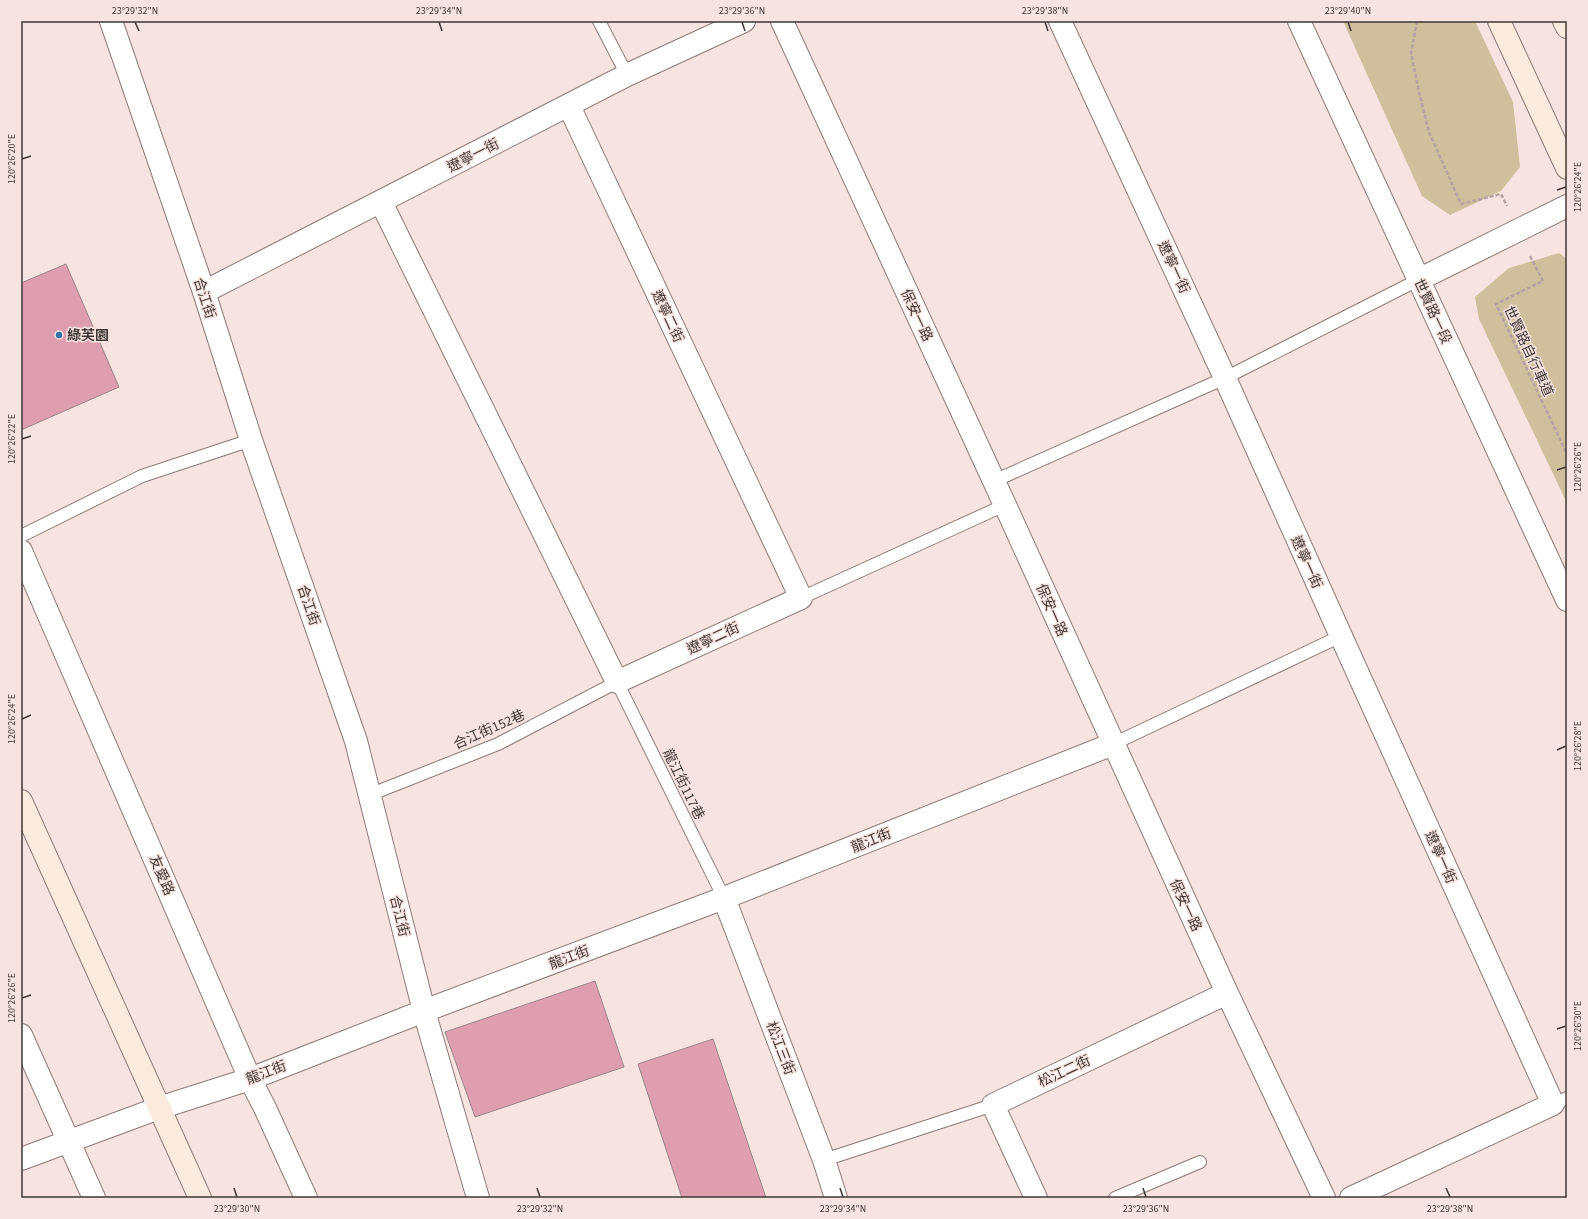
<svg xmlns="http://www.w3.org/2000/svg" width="1588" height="1219" viewBox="0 0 1588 1219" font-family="'Source Sans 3','Noto Sans TC',sans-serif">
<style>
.green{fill:#cfbf9c}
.building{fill:#df9db0;stroke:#97868a}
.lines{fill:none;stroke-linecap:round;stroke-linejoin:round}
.lane-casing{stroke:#8c7b78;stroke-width:14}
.street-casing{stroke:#8c7b78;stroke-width:24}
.secondary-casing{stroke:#8c7b78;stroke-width:24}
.path{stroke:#b3a4a2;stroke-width:2.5;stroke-dasharray:4 2;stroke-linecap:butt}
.lane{stroke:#fff;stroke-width:12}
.street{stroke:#fff;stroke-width:22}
.secondary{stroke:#fbebdf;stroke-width:22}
.ticks{fill:none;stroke:#3e3735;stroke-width:1.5}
.poi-dot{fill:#3475ab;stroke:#f7e3e0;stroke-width:1.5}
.labels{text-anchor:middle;stroke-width:3;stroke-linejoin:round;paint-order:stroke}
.street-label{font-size:14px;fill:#3e3735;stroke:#f7e3e0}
.poi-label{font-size:14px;font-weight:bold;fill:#3e3735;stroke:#f7e3e0;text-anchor:start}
.neatline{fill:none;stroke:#3e3735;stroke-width:1.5}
.ticks-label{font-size:10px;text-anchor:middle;fill:#3e3735}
</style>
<rect width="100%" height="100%" fill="#f7e3e0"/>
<path class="green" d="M1343 21H1475L1513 102 1520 167 1501 191 1450 215 1422 196Z
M1559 253 1567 259V503L1479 319 1475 297 1509 268Z"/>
<path class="building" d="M66 264 119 387 21 430V283Z
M595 981 624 1067 475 1117 445 1032Z
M713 1039 766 1198H682L638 1064Z"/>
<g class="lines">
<g class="lane-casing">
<path id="lane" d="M599 21 627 75
M994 481 1225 378 1418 280
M21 536 142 476 251 440
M801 598 1005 505
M1113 744 1341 636
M369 795 498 744 617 682 724 898
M1553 1104 1567 1098
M824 1160 993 1105
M1115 1198 1200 1162"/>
</g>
<g class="street-casing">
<path id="street" d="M111 21 204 292 251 440 356 741 424 1011 478 1198
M782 21 1005 505 1227 993 1324 1198
M1060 21 1225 378 1341 636 1553 1104 1351 1198
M1299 21 1567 600
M381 202 617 682 801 598 569 106
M1418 280 1567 206
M204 292 627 75 744 21
M21 551 250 1079 265 1108 306 1198
M724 898 824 1160 836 1198
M21 1035 94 1198
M21 1159 159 1108 250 1079 424 1011 724 898 1113 744
M1036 1198 993 1105 1227 993"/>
</g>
<g class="secondary-casing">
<path id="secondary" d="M1499 21 1567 168
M1564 21 1567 27
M21 801 200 1198"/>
</g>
<path class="path" d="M1417 21 1411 53 1419 92 1429 132 1461 204 1501 194 1507 206
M1530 256 1543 281 1496 304 1567 454"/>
<use href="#lane" class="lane"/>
<use href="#street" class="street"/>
<use href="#secondary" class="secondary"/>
</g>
<path class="ticks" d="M135 22 139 31M439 22 442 31M742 22 745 31M1045 22 1048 31M1348 22 1351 31M22 159 31 156M1557 190 1566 187M22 439 31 436M1557 470 1566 467M22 719 31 715M1557 750 1566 746M22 998 31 995M1557 1029 1566 1026M234 1188 237 1197M537 1188 540 1197M840 1188 843 1197M1143 1188 1146 1197M1446 1188 1450 1197"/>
<circle class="poi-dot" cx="59" cy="335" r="4"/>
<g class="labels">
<g class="street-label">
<text transform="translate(473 155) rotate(-27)" y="5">遼寧一街</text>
<text transform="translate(1174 267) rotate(65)" y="5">遼寧一街</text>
<text transform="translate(205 298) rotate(72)" y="5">合江街</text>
<text transform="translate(1433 311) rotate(65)" y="5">世賢路一段</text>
<text transform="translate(917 315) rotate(65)" y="5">保安一路</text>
<text transform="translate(668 316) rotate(65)" y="5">遼寧二街</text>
<text transform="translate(1529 351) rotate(65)" y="5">世賢路自行車道</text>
<text transform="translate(1307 562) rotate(66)" y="5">遼寧一街</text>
<text transform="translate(309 605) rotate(71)" y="5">合江街</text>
<text transform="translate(1052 610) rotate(66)" y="5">保安一路</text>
<text transform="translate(713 638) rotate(-25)" y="5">遼寧二街</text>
<text transform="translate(489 729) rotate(-24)" y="5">合江街152巷</text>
<text transform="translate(684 784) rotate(64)" y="5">龍江街117巷</text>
<text transform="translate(871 840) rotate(-22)" y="5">龍江街</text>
<text transform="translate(1441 857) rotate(66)" y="5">遼寧一街</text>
<text transform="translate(162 875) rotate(67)" y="5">友愛路</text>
<text transform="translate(1186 905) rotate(65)" y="5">保安一路</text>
<text transform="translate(400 916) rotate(76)" y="5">合江街</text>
<text transform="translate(569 957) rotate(-21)" y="5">龍江街</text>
<text transform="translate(781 1048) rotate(69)" y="5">松江三街</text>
<text transform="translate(1064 1071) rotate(-25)" y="5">松江二街</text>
<text transform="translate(266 1072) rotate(-21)" y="5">龍江街</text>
</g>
<g class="poi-label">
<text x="67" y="340">綠芙園</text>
</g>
</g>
<rect width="1588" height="1219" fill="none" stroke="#f7e3e0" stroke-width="44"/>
<rect x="22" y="22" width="1544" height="1175" class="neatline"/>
<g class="ticks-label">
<text x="135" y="14">23°29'32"N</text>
<text x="439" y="14">23°29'34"N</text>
<text x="742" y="14">23°29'36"N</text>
<text x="1045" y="14">23°29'38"N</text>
<text x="1348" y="14">23°29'40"N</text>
<text transform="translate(11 159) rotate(-90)" y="4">120°26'20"E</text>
<text transform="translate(1577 187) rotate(-90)" y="4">120°26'24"E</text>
<text transform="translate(11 439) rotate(-90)" y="4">120°26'22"E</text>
<text transform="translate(1577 467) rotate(-90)" y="4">120°26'26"E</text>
<text transform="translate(11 719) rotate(-90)" y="4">120°26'24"E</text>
<text transform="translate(1577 746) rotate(-90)" y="4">120°26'28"E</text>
<text transform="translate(11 998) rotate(-90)" y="4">120°26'26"E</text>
<text transform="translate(1577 1026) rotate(-90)" y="4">120°26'30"E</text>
<text x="237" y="1212">23°29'30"N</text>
<text x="540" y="1212">23°29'32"N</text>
<text x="843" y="1212">23°29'34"N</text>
<text x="1146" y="1212">23°29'36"N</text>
<text x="1450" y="1212">23°29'38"N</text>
</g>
</svg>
